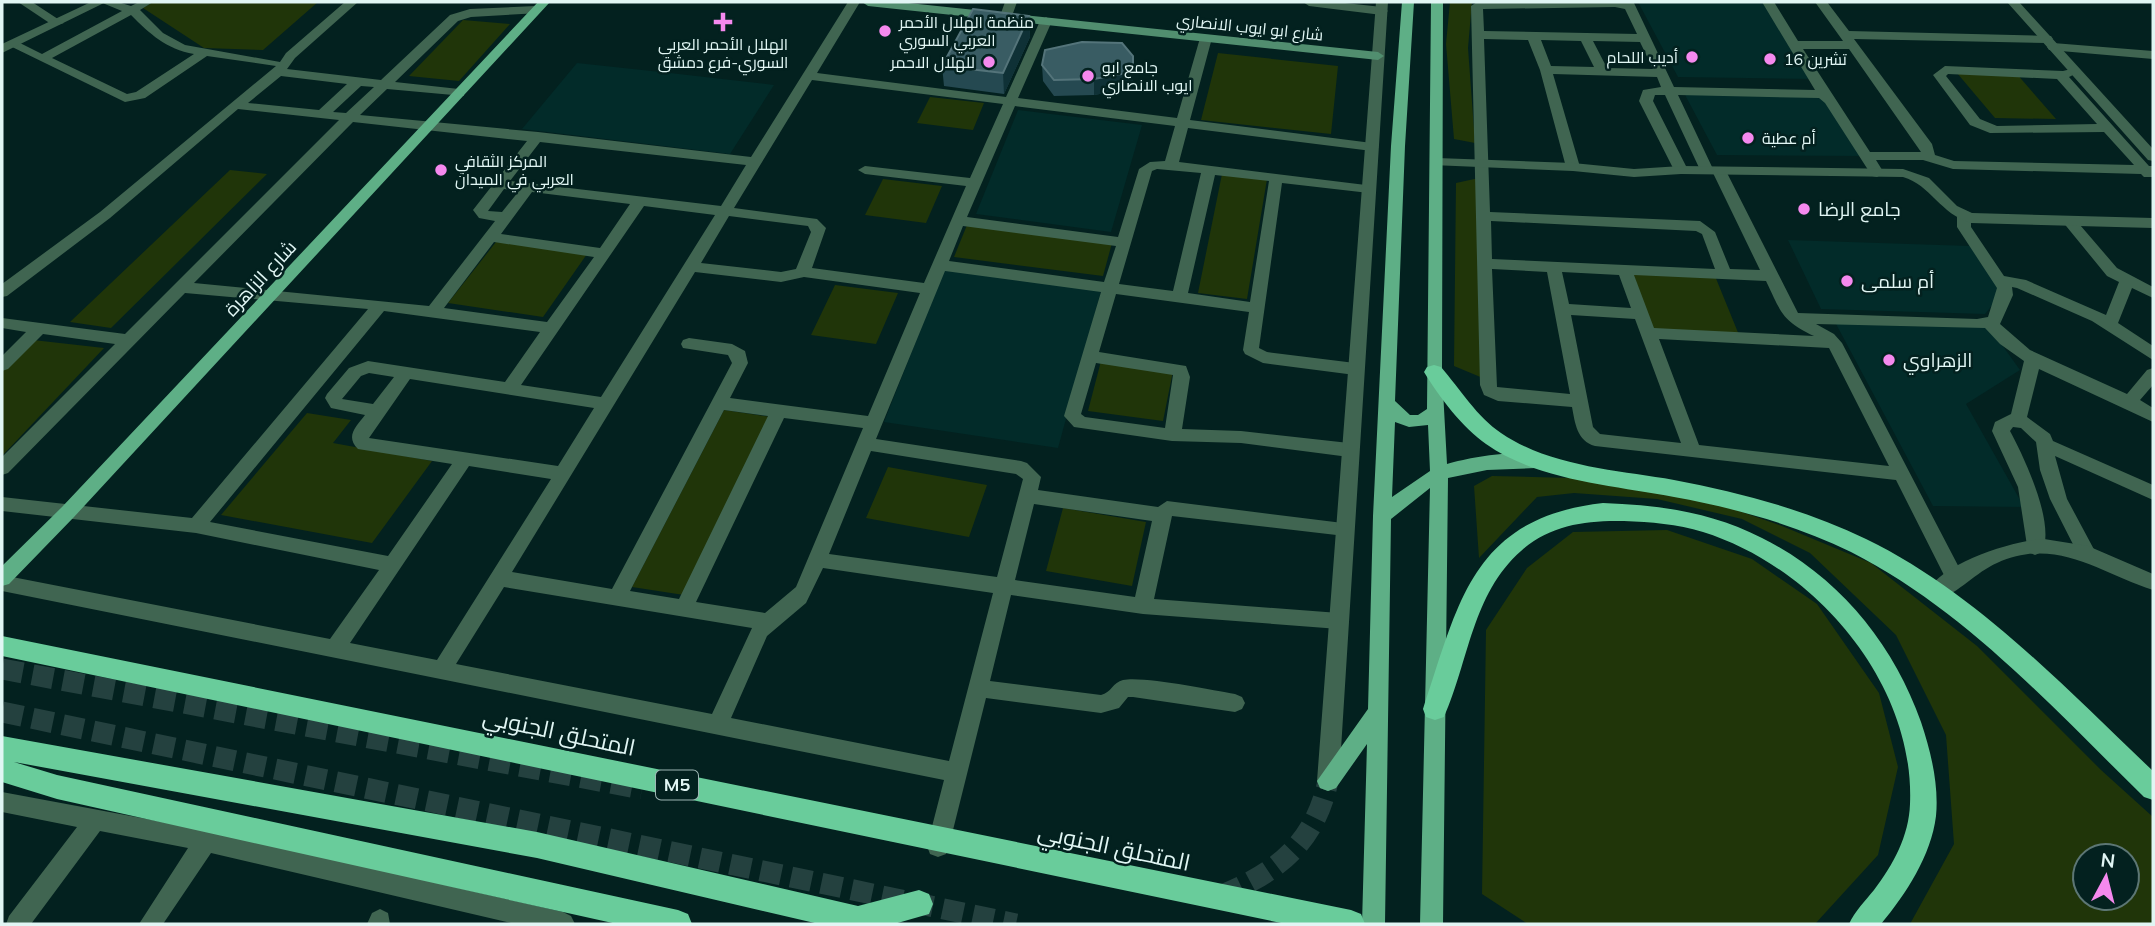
<svg xmlns="http://www.w3.org/2000/svg" width="2155" height="926" viewBox="0 0 2155 926" font-family="Mulish,Cairo,sans-serif">
<style>
.built{fill:#022b29}
.green{fill:#203509;fill-rule:evenodd}
.lines{fill:none;stroke-linecap:round;stroke-linejoin:round}
.primary-tunnel{stroke:#24413f;stroke-width:21;stroke-dasharray:21 10;stroke-linecap:butt}
.minor{fill:#406551;fill-rule:evenodd}
.tertiary{fill:#406551;fill-rule:evenodd}
.secondary{fill:#518e6f;fill-rule:evenodd}
.primary{fill:#5eaf86;fill-rule:evenodd}
.motorway{fill:#69cc9b;fill-rule:evenodd}
.wall{fill:#254951}
.shaded-wall{fill:#0f3136}
.building{fill:#395c63;stroke:#54747a;stroke-width:2}
.poi-dot{fill:#f589ee;stroke:#03211f;stroke-width:2.5}
.labels{text-anchor:middle;stroke-width:5;stroke-linejoin:round;paint-order:stroke}
.far-poi-label{font-size:16px;fill:#e1f6f4;stroke:#03211f;text-anchor:start}
.far-street-label{font-size:16px;fill:#e1f6f4;stroke:#03211f}
.shield{fill:#03211f;stroke:#9eb6b4;stroke-width:2}
.shield-label{font-size:18px;font-weight:bold;fill:#e1f6f4}
.poi-label{font-size:19px;fill:#e1f6f4;stroke:#03211f;text-anchor:start}
.street-label{font-size:19px;fill:#e1f6f4;stroke:#03211f}
.near-street-label{font-size:23px;fill:#e1f6f4;stroke:#03211f}
</style>
<rect width="100%" height="100%" fill="#03211f"/>
<path class="built" d="M1638 2 1764 3 1814 79 1678 77Z
M577 63 670 73 774 85 730 154 522 129Z
M1684 93 1824 95 1865 156 1717 155Z
M1018 110 1142 125 1111 232 976 214Z
M1788 240 1970 246 2002 293 1985 314 1821 309Z
M944 270 1101 291 1058 448 884 422Z
M1835 322 1987 324 2020 370 1966 404 2024 507 1933 506Z"/>
<path class="green" d="M153 2H318L263 50 204 48 143 8Z
M1450 2H1472L1468 48 1475 143 1454 139 1446 44Z
M463 20 510 24 459 81 409 76Z
M1218 53 1338 66 1331 134 1201 120Z
M1957 73H2016L2056 119 1995 118Z
M930 97 984 103 973 130 917 123Z
M230 170 267 174 111 328 70 322Z
M1222 174 1267 179 1247 299 1198 293Z
M1479 178 1490 381 1454 366 1456 183Z
M883 179 942 186 926 223 865 215Z
M967 225 1112 243 1103 276 954 257Z
M496 242 587 254 543 317 448 303Z
M1633 273 1715 276 1739 335 1653 331Z
M835 285 898 293 876 344 811 335Z
M33 340 104 348 2 456V371Z
M1101 361 1173 371 1163 421 1088 411Z
M724 410 771 417 684 595 632 587Z
M307 413 351 420 333 443 432 461 372 543 221 515Z
M888 467 987 485 969 537 866 518Z
M1492 476 1571 478 1719 504 1782 526 1871 563 1977 646 2101 770 2153 817V924H1910L1954 844 1946 735 1896 635 1810 553 1742 519 1657 499 1574 493 1537 497 1479 558 1474 486ZM2085 856H2127V898H2085Z
M1063 508 1146 522 1132 586 1046 571Z
M1667 530 1752 559 1817 604 1879 693 1898 767 1878 855 1815 924H1528L1482 894 1486 630 1527 568 1573 532Z"/>
<g class="lines">
<path class="primary-tunnel" d="M2 669 642 789
M2 712 1016 924
M1222 895C1278 872 1315 842 1328 781"/>
<path class="minor" d="M18 2H32L64 23 54 26Z
M100 2H118L131 6 139 2H153L140 10 163 33 185 45 280 62 286 53 345 2H358L295 58 287 69 381 80 450 15 470 9 536 6 540 7V13L471 17 458 21 395 82 459 89 464 90V96L387 89 360 115 538 132 751 157 848 2H860L817 73 1006 97 1040 21 1046 17 1052 21 1018 98 1177 118 1200 38 1202 35H1210L1212 38 1190 120 1372 143 1379 147 1372 151 1188 128 1179 162 1374 186V192L1369 193 1282 183 1259 348 1267 352 1355 363 1363 369 1355 375 1263 363 1245 354 1243 350 1249 312 1116 294 1099 352 1186 366 1190 377 1182 429 1241 431 1349 443 1355 445 1358 450 1355 455 1349 457 1241 443 1172 441 1074 427 1064 416 1101 292 945 271 876 439 1021 461 1027 463 1041 477 1038 490 1158 507 1167 501 1351 524 1354 529 1351 534 1345 536 1172 516 1154 599 1339 613 1346 615 1349 621 1346 627 1339 629 1143 614 1011 595 990 681 1101 695C1111 693 1113 682 1123 680 1144 676 1211 690 1235 694L1242 697 1245 703 1242 709 1235 712 1133 697H1128L1119 708 1101 713 986 698 949 846 946 854 938 857 930 854 927 846 944 780 2 591V575L330 639 379 570 196 533 2 511V497L192 518 368 309 185 293 8 473 2 475V457L115 344 43 334 8 369 2 371V356L26 332 2 328V318L125 334 339 120 238 109 110 218 7 296 2 297V284L100 212 276 66 207 56 145 98 125 102 6 44 12 40 16 41 42 54 122 11ZM131 15C150 34 166 49 194 54L136 92 127 94 52 58ZM281 76 347 84 319 110 248 103ZM812 80 1003 104 970 178 865 166 858 170 865 174 966 186 924 283 812 268 826 228 817 219 734 208ZM361 86 374 87 346 113 333 112ZM1015 106 1175 126 1165 161 1150 162 1139 169 1118 237 967 217ZM353 122 527 141 473 210 479 218 495 221 429 306 194 283ZM540 142 746 165 721 206 510 181ZM1157 169 1201 173 1173 291 1119 284 1152 171ZM1215 175 1269 181 1250 302 1188 293ZM504 189 519 191 502 212 488 211ZM532 192 630 204 600 248 501 234ZM644 206 715 215 601 397 521 385ZM729 216 808 226 811 232 796 269 781 272 701 263ZM963 226 1116 246 1104 282 949 261ZM494 242 594 257 547 322 444 308ZM695 272 781 282 804 277 920 293 868 416 730 398 748 363 745 351 732 344 689 338 683 340 681 344 683 348 728 355 732 363 612 589 512 572ZM384 311 540 332 505 382 368 361 349 368 327 394 325 398 331 408 365 415C356 427 345 436 358 449L452 464 388 556 210 522ZM1096 363 1173 375 1165 428 1085 417 1081 414ZM369 373 394 377 373 404 342 399 361 376ZM410 379 594 408 558 466 369 438ZM724 410 768 416 679 599 630 591ZM784 418 863 428 796 587 765 613 696 602ZM871 451 1016 474 1023 479 997 577 829 554ZM469 466 551 479 437 660 350 643ZM1034 504 1152 521 1135 597 1015 580ZM823 568 993 593 949 761 731 718 767 636 806 603ZM504 587 752 628 712 714 456 664Z
M1005 2H1017L1012 16 1006 20 1000 16Z
M1303 2H1336L1382 7 1388 11 1382 15 1309 6Z
M1508 2 1634 3 1674 87 1815 90 1762 2H1774L1798 41H1843L1815 2H1827L1849 31 2051 36 2053 39 2047 43 1854 39 1932 144 1935 155 1954 161 2134 165 2104 132 1990 133 1970 125 1933 75 1945 66 2063 71 2071 69 2077 73 2069 77 2149 166H2153V177H2144L2141 174 1953 169 1923 160H1876L1884 173 1877 177 1872 176 1825 103 1819 98 1678 95 1713 169 1719 167 1726 171 1798 313 1977 319 1988 317 1997 288 1957 227V217L1964 212 1971 217V227L2004 276 2026 280 2106 315 2119 282 2107 276 2062 221 2069 216 2074 218 2117 268 2153 287V298L2132 288 2118 323 2153 346V360L2092 321 2017 288 2012 287 2013 295 2000 324 2030 350 2127 394 2147 370 2153 368V385L2140 400 2153 408V422L2039 369 2027 417 2050 434 2053 441 2153 485V500L2055 456 2067 499 2097 555 2095 560 2088 563 2081 560 2050 499 2040 470 2036 442 2021 428 2013 427 2010 431C2024 457 2056 524 2042 552L2035 555 2028 552 2018 487 1992 431 1995 422 2011 414 2024 361 2000 344 1985 328 1816 324 1834 334 1842 343 1964 577 1962 583 1955 585 1948 583 1896 480 1595 446C1577 441 1575 423 1572 407L1498 401 1484 395 1480 385 1471 6 1477 2ZM1615 7 1625 9 1637 34 1484 31 1483 9ZM1484 39 1528 40 1540 70 1566 167 1573 171 1580 167 1553 74 1657 77 1661 87 1643 90 1639 101 1674 170 1681 174 1688 170 1653 101 1655 95H1665L1702 174 1713 173 1760 270 1730 269 1715 232 1700 221 1490 212ZM1541 40 1581 41 1594 67 1551 66ZM1593 41 1640 42 1653 69 1607 68ZM1803 49H1849L1921 152H1870ZM1948 74 2057 79 2097 124 1997 126 1980 119 1946 76ZM1491 221 1696 231 1702 234 1715 269 1492 259ZM1492 269 1547 272 1570 394 1497 387ZM1562 272 1619 275 1631 308 1569 304ZM1634 275 1766 281C1781 312 1781 320 1814 336L1654 328ZM1571 315 1635 319 1681 443 1600 434 1593 427ZM1659 339 1829 348 1889 466 1699 445Z
M2053 43 2153 51V59L2049 50 2047 47Z
M2 792 206 830 563 912 571 916 575 924H515L211 853 163 924H139L188 848 100 831 31 924H6L9 916 77 827 2 812Z
M380 909 388 913 390 924H367L372 913Z"/>
<path class="tertiary" d="M91 2H106L2 53V44Z
M1376 2H1388L1339 781 1336 788 1328 791 1320 788 1317 781Z
M2007 2H2019L2153 149V161L2148 160Z
M1437 158 1573 163 1634 169 1681 166 1903 169 1929 178 1957 206 1972 213 2153 218V228L1971 223C1940 214 1931 185 1903 177L1681 174 1634 177 1573 171 1432 165V159Z
M2044 539 2088 546 2153 574V590C2100 573 2057 536 1997 563 1976 572 1959 593 1937 600L1930 598 1927 592C1943 562 2012 541 2044 539Z"/>
<path class="secondary" d="M862 2H899L1378 52 1384 56 1378 60 868 6Z"/>
<path class="primary" d="M538 2H550L74 517 9 584 2 586V566L62 507Z
M1402 2H1414L1405 146 1395 401 1410 415H1418L1427 409 1431 2H1443L1442 372 1447 464C1471 457 1518 449 1541 456L1544 461 1541 466 1535 468 1487 470 1448 478 1443 924H1420L1430 488 1391 519 1385 924H1362L1367 744 1336 788 1328 791 1320 788 1317 781 1368 709 1373 516 1391 146ZM1395 422 1409 427 1428 425 1430 471 1392 497Z"/>
<path class="motorway" d="M1434 365 1441 367C1460 389 1477 417 1501 433 1551 467 1617 470 1674 480 1739 492 1806 510 1866 539 1977 593 2064 687 2153 771V800L2144 797C2053 708 1965 610 1851 552 1796 525 1735 508 1674 497 1613 485 1539 481 1486 444 1463 428 1439 397 1424 372L1427 367Z
M1603 503C1660 505 1711 512 1762 538 1838 576 1893 643 1921 722 1931 752 1939 785 1936 816 1931 856 1906 894 1881 924H1849C1855 911 1865 901 1874 890 1893 865 1909 836 1910 804 1915 683 1815 567 1703 532 1677 524 1651 522 1624 521 1587 520 1549 525 1521 551 1472 594 1469 661 1444 717L1435 720 1426 717 1423 709C1459 602 1472 518 1603 503Z
M2 636 1351 910 1361 914 1365 924H1286L2 656Z
M2 736 537 832 858 906 919 890 929 894 933 904 929 914 894 924H819L537 858 14 762 57 775 678 910 688 914 692 924H617L57 799 2 782Z"/>
</g>
<path class="wall" d="M1029 16 1030 37 1004 94 944 86 942 66Z
M1042 65 1133 88 1094 95 1054 96 1043 81Z"/>
<path class="shaded-wall" d="M1029 16 1030 37 1004 94 1003 73Z
M1133 72V88L1094 95V79Z"/>
<path class="building" d="M973 9 1029 16 1003 73 942 66Z
M1082 42 1122 43 1133 56V72L1094 79 1054 80 1042 65 1045 50Z"/>
<g class="poi-dot">
<path d="M719.5 11.5h7v7h7v7h-7v7h-7v-7h-7v-7h7z"/>
<circle cx="885" cy="31" r="7"/>
<circle cx="1692" cy="57" r="7"/>
<circle cx="1770" cy="59" r="7"/>
<circle cx="989" cy="62" r="7"/>
<circle cx="1088" cy="76" r="7"/>
<circle cx="1748" cy="138" r="7"/>
<circle cx="441" cy="170" r="7"/>
<circle cx="1804" cy="209" r="7"/>
<circle cx="1847" cy="281" r="7"/>
<circle cx="1889" cy="360" r="7"/>
</g>
<g class="labels">
<g class="far-poi-label">
<text x="899" y="28">منظمة الهلال الأحمر<tspan x="899" dy="18">العربي السوري</tspan></text>
<text x="723" y="50" text-anchor="middle">الهلال الأحمر العربي<tspan x="723" dy="18">السوري-فرع دمشق</tspan></text>
<text x="1678" y="63" text-anchor="end">أديب اللحام</text>
<text x="1784" y="65">16 تشرين</text>
<text x="975" y="68" text-anchor="end">للهلال الاحمر</text>
<text x="1102" y="73">جامع ابو<tspan x="1102" dy="18">ايوب الانصاري</tspan></text>
<text x="1762" y="144">أم عطية</text>
<text x="455" y="167">المركز الثقافي<tspan x="455" dy="18">العربي في الميدان</tspan></text>
</g>
<g class="far-street-label">
<text transform="translate(1250 27) rotate(6)" y="6">شارع ابو ايوب الانصاري</text>
</g>
<rect class="shield" x="656" y="770.5" width="42" height="29" rx="5"/>
<g class="shield-label">
<text x="677" y="791">M5</text>
</g>
<g class="poi-label">
<text x="1818" y="216">جامع الرضا</text>
<text x="1861" y="288">أم سلمى</text>
<text x="1903" y="367">الزهراوي</text>
</g>
<g class="street-label">
<text transform="translate(260 278) rotate(-47)" y="7">شارع الزاهرة</text>
</g>
<g class="near-street-label">
<text transform="translate(559 732) rotate(12)" y="8">المتحلق الجنوبي</text>
<text transform="translate(1114 847) rotate(12)" y="8">المتحلق الجنوبي</text>
</g>
</g>
<rect width="2155" height="926" fill="none" stroke="#e1f6f4" stroke-width="7"/>
<g transform="translate(2106 877) rotate(7)"><circle r="33" fill="#03211f" stroke="#5c7674" stroke-width="2"/>
<path d="M0-5L12 26L0 18L-12 26Z" fill="#f589ee"/>
<text y="-10" font-size="19" font-weight="bold" text-anchor="middle" fill="#e1f6f4">N</text>
</g>
</svg>
